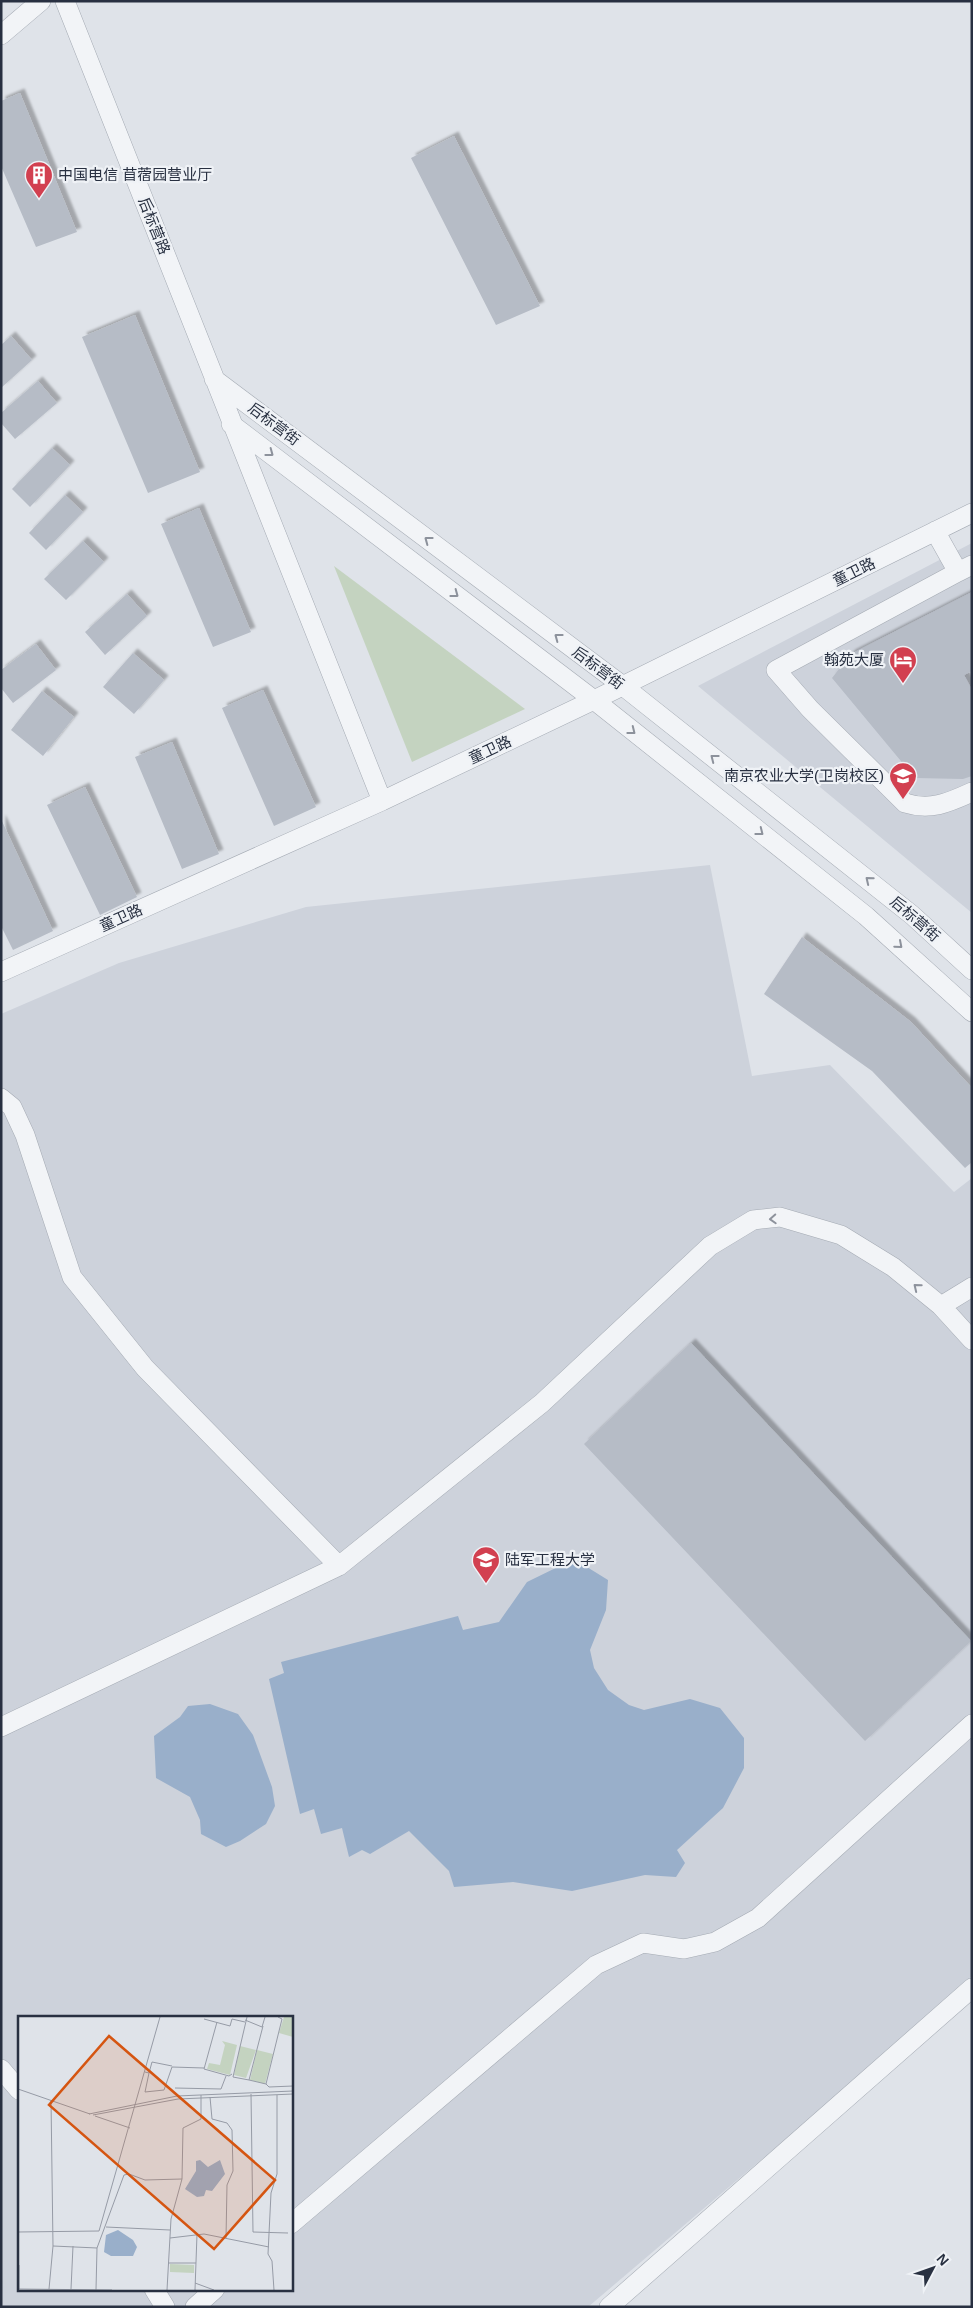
<svg xmlns="http://www.w3.org/2000/svg" width="973" height="2308" viewBox="0 0 973 2308" font-family="Helvetica,'Noto Sans SC',sans-serif">
<style>
.built{fill:#cdd2db;fill-rule:evenodd}
.green{fill:#c4d3c0}
.water{fill:#99afca}
.building{fill:#b6bcc6;filter:url(#shadow)}
.lines{fill:none;stroke-linecap:round;stroke-linejoin:round}
.minor-casing{stroke:#a4aab3;stroke-width:20}
.minor{stroke:#f2f4f7;stroke-width:19}
.oneway{stroke:#8d929c}
.labels{text-anchor:middle;stroke-width:4.5;stroke-linejoin:round;paint-order:stroke}
.poi-label{font-size:15px;fill:#283041;stroke:#eff2f6;text-anchor:start}
.street-label{font-size:15px;fill:#283041;stroke:#eff2f6}
.inset-road{fill:none;stroke:#969ba6;stroke-width:1}
.view{fill:#d55511;fill-opacity:0.15;stroke:#d55511;stroke-width:2.5}
.inset-edge{fill:none;stroke:#283041;stroke-width:2.5}
</style>
<defs>
<filter id="shadow"><feDropShadow dx="4.5" dy="-4.5" stdDeviation="1" flood-color="#0004"/></filter>
</defs>
<rect width="100%" height="100%" fill="#dfe3e9"/>
<path class="built" d="M972 543V913L698 686Z
M710 865 752 1076 830 1065 954 1192 972 1178V1976L842 2091 588 2307H1V1014L119 963 306 907ZM19 2017H291V2289H19Z"/>
<path class="green" d="M334 566 525 709 412 762Z"/>
<path class="water" d="M574 1559 608 1580 606 1610 590 1650 594 1668 608 1690 629 1705 644 1710 690 1699 720 1708 744 1738V1768L723 1808 677 1850 685 1863 676 1877 645 1875 572 1891 513 1882 454 1887 449 1871 409 1831 370 1854 362 1850 349 1857 342 1828 321 1834 314 1809 300 1814 269 1679 284 1673 281 1662 458 1616 463 1630 499 1622 527 1582Z
M210 1704 238 1714 253 1735 272 1787 275 1806 266 1824 240 1841 226 1847 201 1834 200 1820 190 1797 156 1778 154 1736 180 1717 188 1706Z"/>
<path class="building" d="M20 93 77 232 36 247 1 166V101Z
M454 136 540 306 496 325 411 158Z
M135 315 200 472 148 493 82 337Z
M11 336 32 360 1 388V345Z
M38 381 57 403 15 439 1 423V413Z
M52 448 70 465 30 507 12 489Z
M65 495 83 512 46 550 29 533Z
M199 508 251 632 213 647 161 524Z
M83 541 104 562 66 600 44 579Z
M972 592V671L964 675 972 690V776L963 779 915 778 832 678 851 654Z
M127 594 147 616 105 655 85 632Z
M36 644 56 670 13 703 1 688V670Z
M133 653 164 680 134 714 103 687Z
M263 690 316 807 274 826 222 708Z
M42 691 74 717 43 756 11 730Z
M172 742 219 854 182 869 135 757Z
M85 787 137 897 100 915 47 805Z
M1 819 53 931 13 950 1 926Z
M802 937 911 1022 972 1088V1162L965 1168 872 1071 764 994Z
M691 1343 971 1641 865 1741 584 1444Z"/>
<g class="lines">
<g class="minor-casing">
<path id="minor" d="M65 1 382 801
M1 35 41 1
M214 379 623 686 912 915 972 970
M231 424 594 700 866 916 972 1012
M935 531 958 572 972 565
M958 572 776 670 810 709 905 803C930 811 948 803 972 792
M1 972 382 801 594 700 972 513
M1 1098 12 1107 25 1135 72 1277 145 1368 339 1566
M941 1306 972 1340
M1 1727 339 1566 542 1403 710 1246 753 1220 780 1217 841 1235 893 1267 941 1306 972 1287
M1 2069 19 2090
M291 2224 596 1965 643 1943 684 1949 715 1942 758 1918 972 1724
M154 2289 165 2307
M195 2307 215 2289
M609 2307 972 1988"/>
</g>
<use href="#minor" class="minor"/>
</g>
<defs><path id="oneway-chevron" d="M-2-3.5L2.5 0L-2 3.5" fill="none" stroke-width="1.6" stroke-linecap="round" stroke-linejoin="round" transform="scale(1.25)"/></defs>
<g class="oneway">
<use href="#oneway-chevron" transform="translate(270 453) rotate(37)"/>
<use href="#oneway-chevron" transform="translate(428 540) rotate(-143)"/>
<use href="#oneway-chevron" transform="translate(455 594) rotate(37)"/>
<use href="#oneway-chevron" transform="translate(558 637) rotate(-143)"/>
<use href="#oneway-chevron" transform="translate(632 731) rotate(38)"/>
<use href="#oneway-chevron" transform="translate(714 758) rotate(-142)"/>
<use href="#oneway-chevron" transform="translate(760 832) rotate(38)"/>
<use href="#oneway-chevron" transform="translate(869 880) rotate(-141)"/>
<use href="#oneway-chevron" transform="translate(899 945) rotate(41)"/>
<use href="#oneway-chevron" transform="translate(773 1219) rotate(177)"/>
<use href="#oneway-chevron" transform="translate(917 1287) rotate(-141)"/>
</g>
<defs>
<g id="building-pin" transform="scale(1.4375)"><path d="M0 17L-7.5 6A9.5 9.5 0 1 1 7.5 6Z" fill="#d24050" stroke="#eff2f6"/><path d="M-4-6H4V6H1V3H-1V6H-4ZM-2.5-4.3h1.7v1.8h-1.7ZM.8-4.3h1.7v1.8H.8ZM-2.5-1h1.7V.8h-1.7ZM.8-1h1.7V.8H.8Z" fill="#fff"/></g>
<g id="hotel-pin" transform="scale(1.4375)"><path d="M0 17L-7.5 6A9.5 9.5 0 1 1 7.5 6Z" fill="#d24050" stroke="#eff2f6"/><path d="M-6-4.5h1.5V1H6V5H4.5V3h-9V5H-6ZM-4 0a1.8 1.8 0 1 1 3.6 0ZM.5 0V-2.5h3Q6-2.5 6 0Z" fill="#fff"/></g>
<g id="university-pin" transform="scale(1.4375)"><path d="M0 17L-7.5 6A9.5 9.5 0 1 1 7.5 6Z" fill="#d24050" stroke="#eff2f6"/><path d="M0-5L7-2L0 1L-7-2ZM-4 1L0 2.5L4 1V4Q0 6-4 4Z" fill="#fff"/></g>
</defs>
<g fill-rule="evenodd">
<use href="#building-pin" x="39" y="175"/>
<use href="#hotel-pin" x="903" y="660"/>
<use href="#university-pin" x="903" y="776"/>
<use href="#university-pin" x="486" y="1560"/>
</g>
<g class="labels">
<g class="poi-label">
<text x="58" y="180">中国电信 苜蓿园营业厅</text>
<text x="884" y="665" text-anchor="end">翰苑大厦</text>
<text x="884" y="781" text-anchor="end">南京农业大学(卫岗校区)</text>
<text x="505" y="1565">陆军工程大学</text>
</g>
<g class="street-label">
<text transform="translate(154 226) rotate(68)" y="5">后标营路</text>
<text transform="translate(274 424) rotate(37)" y="5">后标营街</text>
<text transform="translate(854 572) rotate(-26)" y="5">童卫路</text>
<text transform="translate(598 668) rotate(37)" y="5">后标营街</text>
<text transform="translate(490 750) rotate(-25)" y="5">童卫路</text>
<text transform="translate(121 918) rotate(-24)" y="5">童卫路</text>
<text transform="translate(915 919) rotate(41)" y="5">后标营街</text>
</g>
</g>
<g transform="translate(18 2016)">
<rect width="275" height="275" fill="#dfe3e9"/>
<path d="M266 1H275V21L261 17ZM204 25 219 29 212 59 189 53 191 47 202 49 207 29ZM222 30 238 34 228 62 216 59ZM239 34 255 38 247 68 232 64ZM152 248 176 249V257L152 256Z" fill="#c4d3c0"/>
<path d="M182 144 190 151 202 144 207 158 194 175 188 174 186 180 179 181 167 173 178 155V145ZM100 214 115 224 119 231 115 240H93L86 236 88 219Z" fill="#99afca"/>
<path class="inset-road" d="M229 1 215 61 231 64 245 10M186 3 212 10 214 3 227 6M227 4 244 11 247 1M199 6 186 53 211 60 214 58M127 56 131 57 134 46 154 50M131 57 127 76 146 74 154 51 186 52M231 64 248 68 264 3 260 1M248 68 251 71 275 70M157 72 203 73 208 60M0 73 72 98M233 78 235 216 270 217M192 81 194 103 209 107 214 114 215 155 209 169 208 222M71 98 159 80 275 75M75 99 160 83 275 78M77 100 112 112M88 211 152 214M0 216 81 215 142 1M152 222 186 218 251 231M35 230 79 232M150 247H178M1 249V273M177 267 196 274M0 273 94 274M31 273 35 230 33 84M53 273 55 230M78 274 79 232 106 159 111 158 127 164 164 163M149 274 153 203 164 163 165 112 183 103V79M177 274 179 218M256 274 254 245 250 238 253 177 259 158V79"/>
<path class="view" d="M91 20 257 164 196 233 31 89Z"/>
<rect width="275" height="275" class="inset-edge"/>
</g>
<rect width="973" height="2308" fill="none" stroke="#283041" stroke-width="5"/>
<g transform="translate(933 2268) rotate(49)" stroke="#eff2f6" stroke-width="4" paint-order="stroke">
<path d="M0-4L9 19L0 12L-9 19Z" fill="#283041"/>
<text y="-8" font-size="14" font-weight="bold" text-anchor="middle" fill="#283041">N</text>
</g>
</svg>
